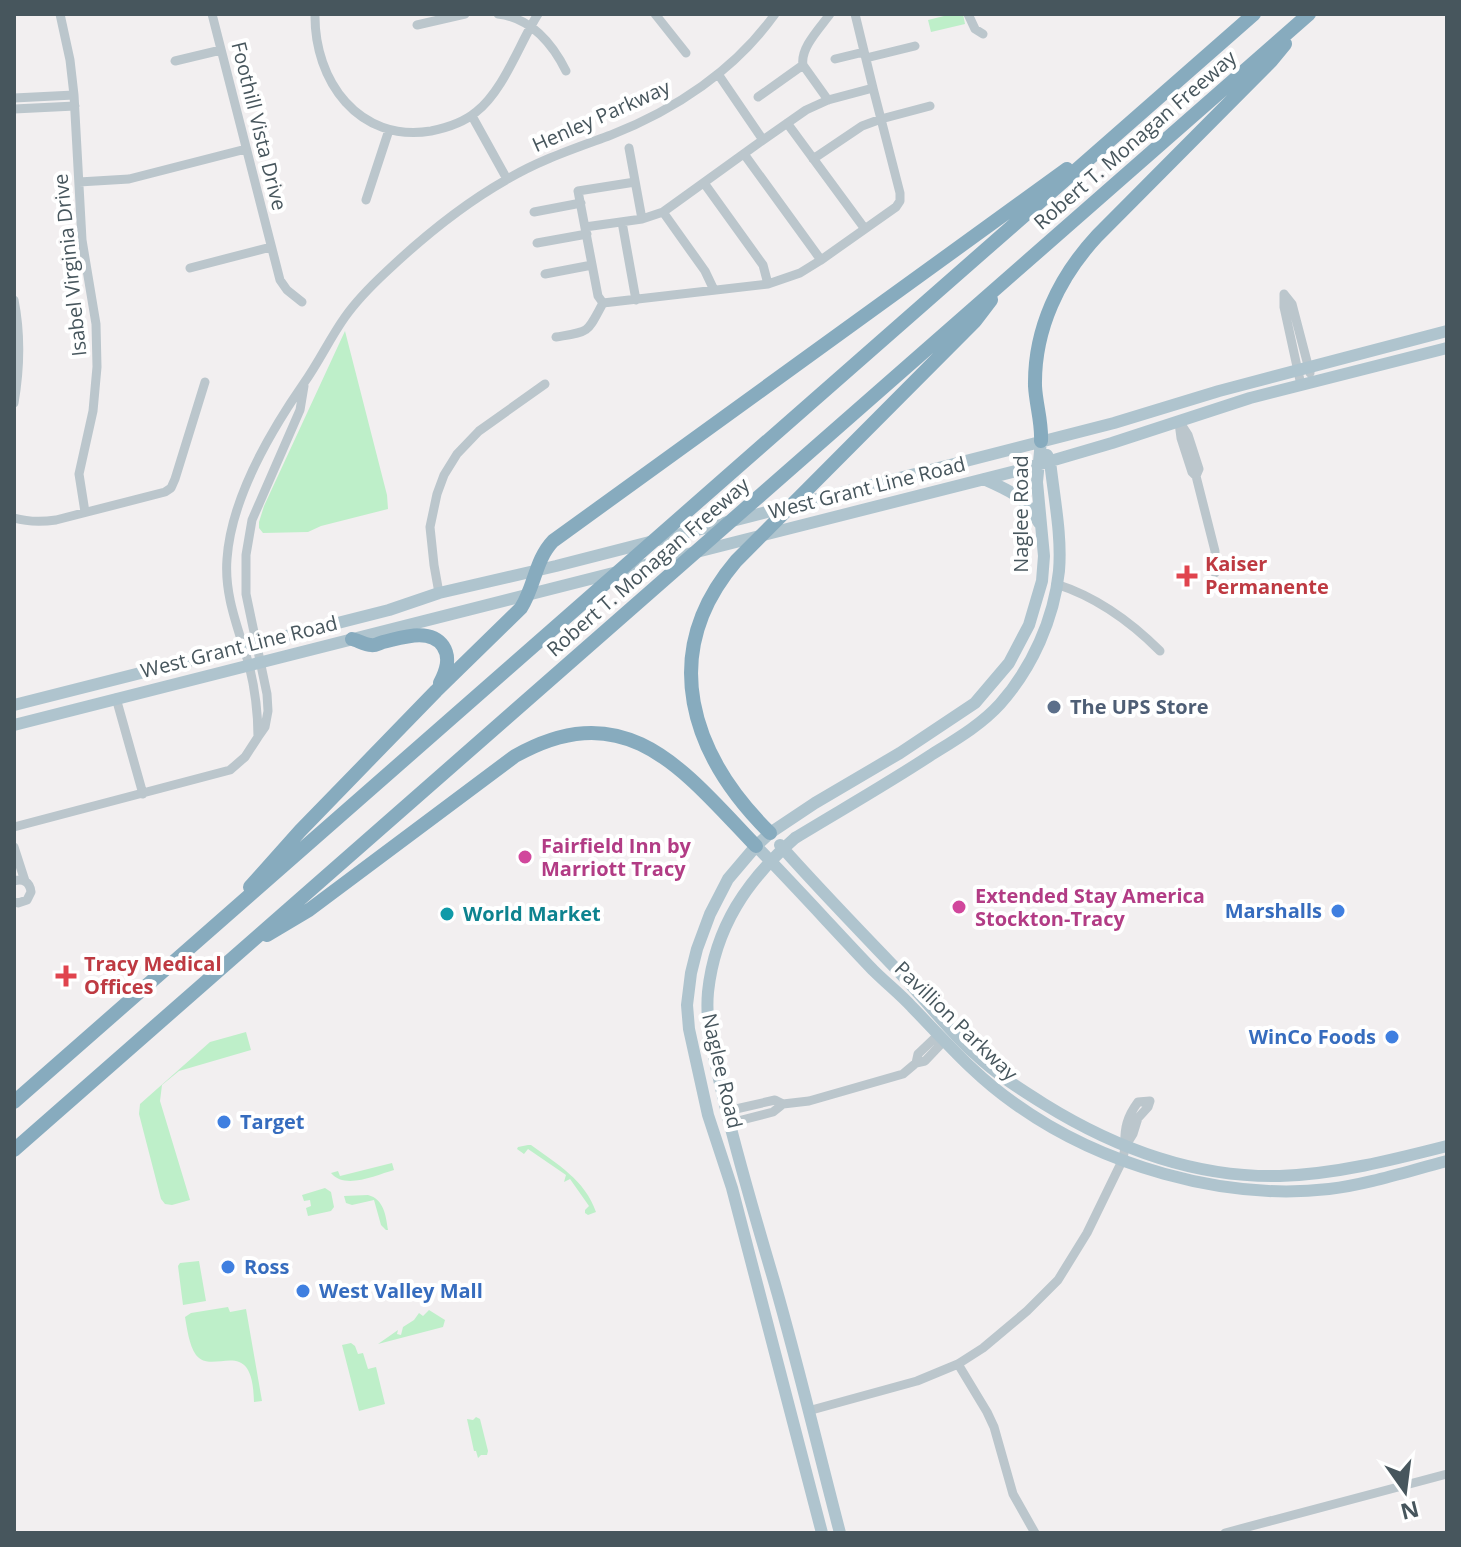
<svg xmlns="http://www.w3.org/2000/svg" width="1461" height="1547" viewBox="0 0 1461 1547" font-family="'Open Sans',sans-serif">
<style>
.green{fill:#beefc9}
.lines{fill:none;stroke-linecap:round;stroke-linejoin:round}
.minor{stroke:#bbc6cc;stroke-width:9}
.major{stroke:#afc4ce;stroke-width:12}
.highway{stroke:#87abbe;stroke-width:14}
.health-dot{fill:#e0444e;stroke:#fff;stroke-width:3}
.service-dot{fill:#5c6f8a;stroke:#fff;stroke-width:3}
.hotel-dot{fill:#d1479c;stroke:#fff;stroke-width:3}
.shop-dot{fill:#3f7fe0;stroke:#fff;stroke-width:3}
.culture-dot{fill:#0f9aa8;stroke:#fff;stroke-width:3}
.labels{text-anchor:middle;stroke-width:8;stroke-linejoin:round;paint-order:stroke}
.street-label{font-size:20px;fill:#47565d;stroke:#fff}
.health-label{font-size:20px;font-weight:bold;fill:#be3a42;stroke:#fff;text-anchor:start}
.service-label{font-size:20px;font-weight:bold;fill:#4e5e75;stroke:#fff;text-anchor:start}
.hotel-label{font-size:20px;font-weight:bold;fill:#b23c85;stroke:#fff;text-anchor:start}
.shop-label{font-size:20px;font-weight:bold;fill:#366cbe;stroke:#fff;text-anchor:start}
.culture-label{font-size:20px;font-weight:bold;fill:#0d838f;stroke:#fff;text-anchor:start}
</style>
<rect width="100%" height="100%" fill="#f2eff0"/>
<path class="green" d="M952 14H963L965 24 931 32 928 20Z
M345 331 387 495 388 509 321 526 308 532 263 533 259 528V522L264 506Z
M246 1032 251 1050 179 1071 162 1085 160 1101 190 1200 172 1205 165 1204 161 1199 139 1114 140 1104 210 1042Z
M528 1145H531C557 1164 585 1180 596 1212L588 1215 585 1213V1210L589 1206 570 1179 564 1182 566 1175 528 1149 524 1154 517 1149 518 1147Z
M392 1163 394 1170C376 1175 345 1190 331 1173L338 1171 340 1176Z
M325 1188 331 1192 334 1207 331 1211 308 1216 306 1208 311 1206 310 1200 304 1201 302 1195Z
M368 1195C384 1199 386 1216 388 1230H386L381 1225 374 1200 352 1205 346 1203 344 1196Z
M199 1261 206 1301 183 1305 178 1266 180 1263Z
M228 1307 230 1312 246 1309 262 1401 254 1402C253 1332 213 1377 196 1355 189 1345 187 1328 185 1317L191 1313Z
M429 1310 445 1320 443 1327 378 1344 398 1330 397 1334 401 1335 403 1327 414 1320 419 1313 423 1316Z
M351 1343 355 1346 358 1354 363 1353 368 1369 376 1367 385 1404 359 1411 342 1345Z
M476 1417 480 1419 488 1451 487 1455H481L478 1458 476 1451H474L467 1419 473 1420Z"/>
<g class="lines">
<path class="minor" d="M60 14 70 60 74 95 82 240 96 324 97 367 93 411 79 474 85 512
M212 14 280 280 287 290 302 302
M315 14C314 81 359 143 431 131 446 128 464 122 476 112 504 90 519 44 538 14
M498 14C531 18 552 43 566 71
M655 14 686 53
M855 14 873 88
M968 14 975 29 983 34
M417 25 465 14
M866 58 915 46
M835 59 864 52
M175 61 221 50
M758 97 803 65
M14 98 74 95
M828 100 803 65C800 48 820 28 830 14
M14 109 75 106
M472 116 507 179
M787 123 865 229
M744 154 821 260
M813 159 862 126 881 119 930 106
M79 182 129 179 246 149
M704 183 763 265 768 284
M366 200 389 130
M534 212 581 203
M663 212 705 271 714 290
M642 219 663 212 763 140 718 74
M622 222 636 300
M585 227 642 219 629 148
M537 243 587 234
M190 268 271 247
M545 274 592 265
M1284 294 1292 304 1310 373
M1284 294V307L1301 385
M14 300C21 335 20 368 14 403
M603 303 768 284 800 273 821 260 896 207 900 201V193L873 88 828 100 806 110 763 140
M603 303 598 296 578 191 635 182
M556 337C591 331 586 334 603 303
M1179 421 1188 435 1199 469 1196 476 1215 551V573
M1179 423 1181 438 1192 472 1196 476
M14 518C28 522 42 522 56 520L165 492 171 488 175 479 205 382
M1056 584C1097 597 1130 621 1160 651
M439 593 434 565 430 527 437 494 444 475 457 454 479 431 545 384
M116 698 143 794
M258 737C258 712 255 689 249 665 239 630 224 596 227 559 231 500 270 432 304 383 319 362 330 338 345 317 357 300 371 286 386 272 423 237 462 205 506 180 539 160 576 148 611 135 675 110 735 70 775 14
M14 827 230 770 245 757 258 737 265 727 268 711 267 694 246 594V555L252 520 300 410 304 386
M14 847 25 881
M14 881C23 878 30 882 31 892L27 900 18 903 14 902
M916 1063 918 1054 938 1035
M727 1111 775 1100 783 1104 809 1101 903 1074 916 1063 925 1061 944 1041
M730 1123 773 1112 783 1104
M1125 1147C1124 1128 1127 1117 1138 1102L1150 1101
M958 1364 987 1412 994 1427 1013 1494 1035 1533
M808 1411 917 1381 958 1364 983 1348 1027 1311 1058 1280 1087 1233 1123 1159 1125 1147 1133 1134 1138 1118 1148 1107 1150 1101
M1225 1533 1447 1474"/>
<path class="major" d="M984 479C1011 492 1024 495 1039 523
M14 705 389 610 439 593 556 566 1114 423 1219 391 1447 331
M14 725 1020 470 1112 443 1250 398 1447 348
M780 845C819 889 860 931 901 974 926 1000 948 1030 975 1054 996 1074 1020 1089 1044 1104 1115 1148 1195 1178 1280 1176 1337 1174 1392 1160 1447 1146
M756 846C796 887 834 929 873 970 886 983 900 994 912 1007 945 1041 975 1076 1014 1103 1100 1165 1223 1201 1329 1189 1369 1184 1408 1171 1447 1161
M822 1533 732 1188 708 1115 689 1029 687 1005 691 973 697 949 710 914 728 879 756 846 770 833 815 803 900 753 975 703 1009 663 1029 625 1042 581 1044 556 1037 482 1041 441
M840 1533C818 1449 798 1364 774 1281 755 1217 736 1153 721 1088 714 1056 705 1025 708 992 715 927 747 880 795 838 841 810 887 784 931 755 955 740 981 725 1000 704 1032 668 1054 619 1059 571 1062 535 1054 498 1050 461L1047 455"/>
<path class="highway" d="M1041 441C1042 422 1036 405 1035 386 1034 329 1059 277 1097 236L1271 61 1285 44
M352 639C357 640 365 645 371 645 375 646 379 643 383 642 401 638 430 627 443 646 451 658 446 671 440 683
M770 833C691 755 657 654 736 561L975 321 991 300
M250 887 300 831 436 691 521 608C535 586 535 560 553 541L1067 169
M267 935 309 910 515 756C627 693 684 771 756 846
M14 1102 1254 14
M14 1150 1309 14"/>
</g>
<g class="health-dot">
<path d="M1183 564h8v8h8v8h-8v8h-8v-8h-8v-8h8z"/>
<path d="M62 964h8v8h8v8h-8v8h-8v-8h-8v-8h8z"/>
</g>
<circle class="service-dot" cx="1054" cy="707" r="8"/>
<g class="hotel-dot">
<circle cx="525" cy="857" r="8"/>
<circle cx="959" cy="907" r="8"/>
</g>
<g class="shop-dot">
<circle cx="1338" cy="911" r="8"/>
<circle cx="1392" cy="1037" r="8"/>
<circle cx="224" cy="1122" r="8"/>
<circle cx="228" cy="1267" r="8"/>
<circle cx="303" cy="1291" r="8"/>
</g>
<circle class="culture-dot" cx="447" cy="914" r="8"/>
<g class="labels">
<g class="street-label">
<text transform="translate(601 116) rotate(-24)" y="7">Henley Parkway</text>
<text transform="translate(259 126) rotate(76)" y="7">Foothill Vista Drive</text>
<text transform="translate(1135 140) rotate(-41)" y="7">Robert T. Monagan Freeway</text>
<text transform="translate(70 265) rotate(-96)" y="7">Isabel Virginia Drive</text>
<text transform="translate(867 488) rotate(-14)" y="7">West Grant Line Road</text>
<text transform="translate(1021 514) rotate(-90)" y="7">Naglee Road</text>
<text transform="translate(648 567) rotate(-41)" y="7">Robert T. Monagan Freeway</text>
<text transform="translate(239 647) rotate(-14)" y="7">West Grant Line Road</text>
<text transform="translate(956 1021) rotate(44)" y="7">Pavillion Parkway</text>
<text transform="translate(722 1071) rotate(77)" y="7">Naglee Road</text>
</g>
<g class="health-label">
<text x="1205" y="571">Kaiser<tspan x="1205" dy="23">Permanente</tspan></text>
<text x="84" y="971">Tracy Medical<tspan x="84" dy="23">Offices</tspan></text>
</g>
<g class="service-label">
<text x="1070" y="714">The UPS Store</text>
</g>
<g class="hotel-label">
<text x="541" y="853">Fairfield Inn by<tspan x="541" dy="23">Marriott Tracy</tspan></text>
<text x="975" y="903">Extended Stay America<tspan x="975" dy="23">Stockton-Tracy</tspan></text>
</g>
<g class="shop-label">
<text x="1322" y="918" text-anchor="end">Marshalls</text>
<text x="1376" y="1044" text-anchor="end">WinCo Foods</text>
<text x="240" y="1129">Target</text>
<text x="244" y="1274">Ross</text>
<text x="319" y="1298">West Valley Mall</text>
</g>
<g class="culture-label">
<text x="463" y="921">World Market</text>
</g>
</g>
<rect width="1461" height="1547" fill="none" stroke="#47565d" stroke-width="32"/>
<g transform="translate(1405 1491) rotate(166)" stroke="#ffffff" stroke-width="6" paint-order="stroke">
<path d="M0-6L14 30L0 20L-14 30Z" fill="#47565d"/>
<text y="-12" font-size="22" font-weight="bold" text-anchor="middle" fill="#47565d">N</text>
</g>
</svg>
